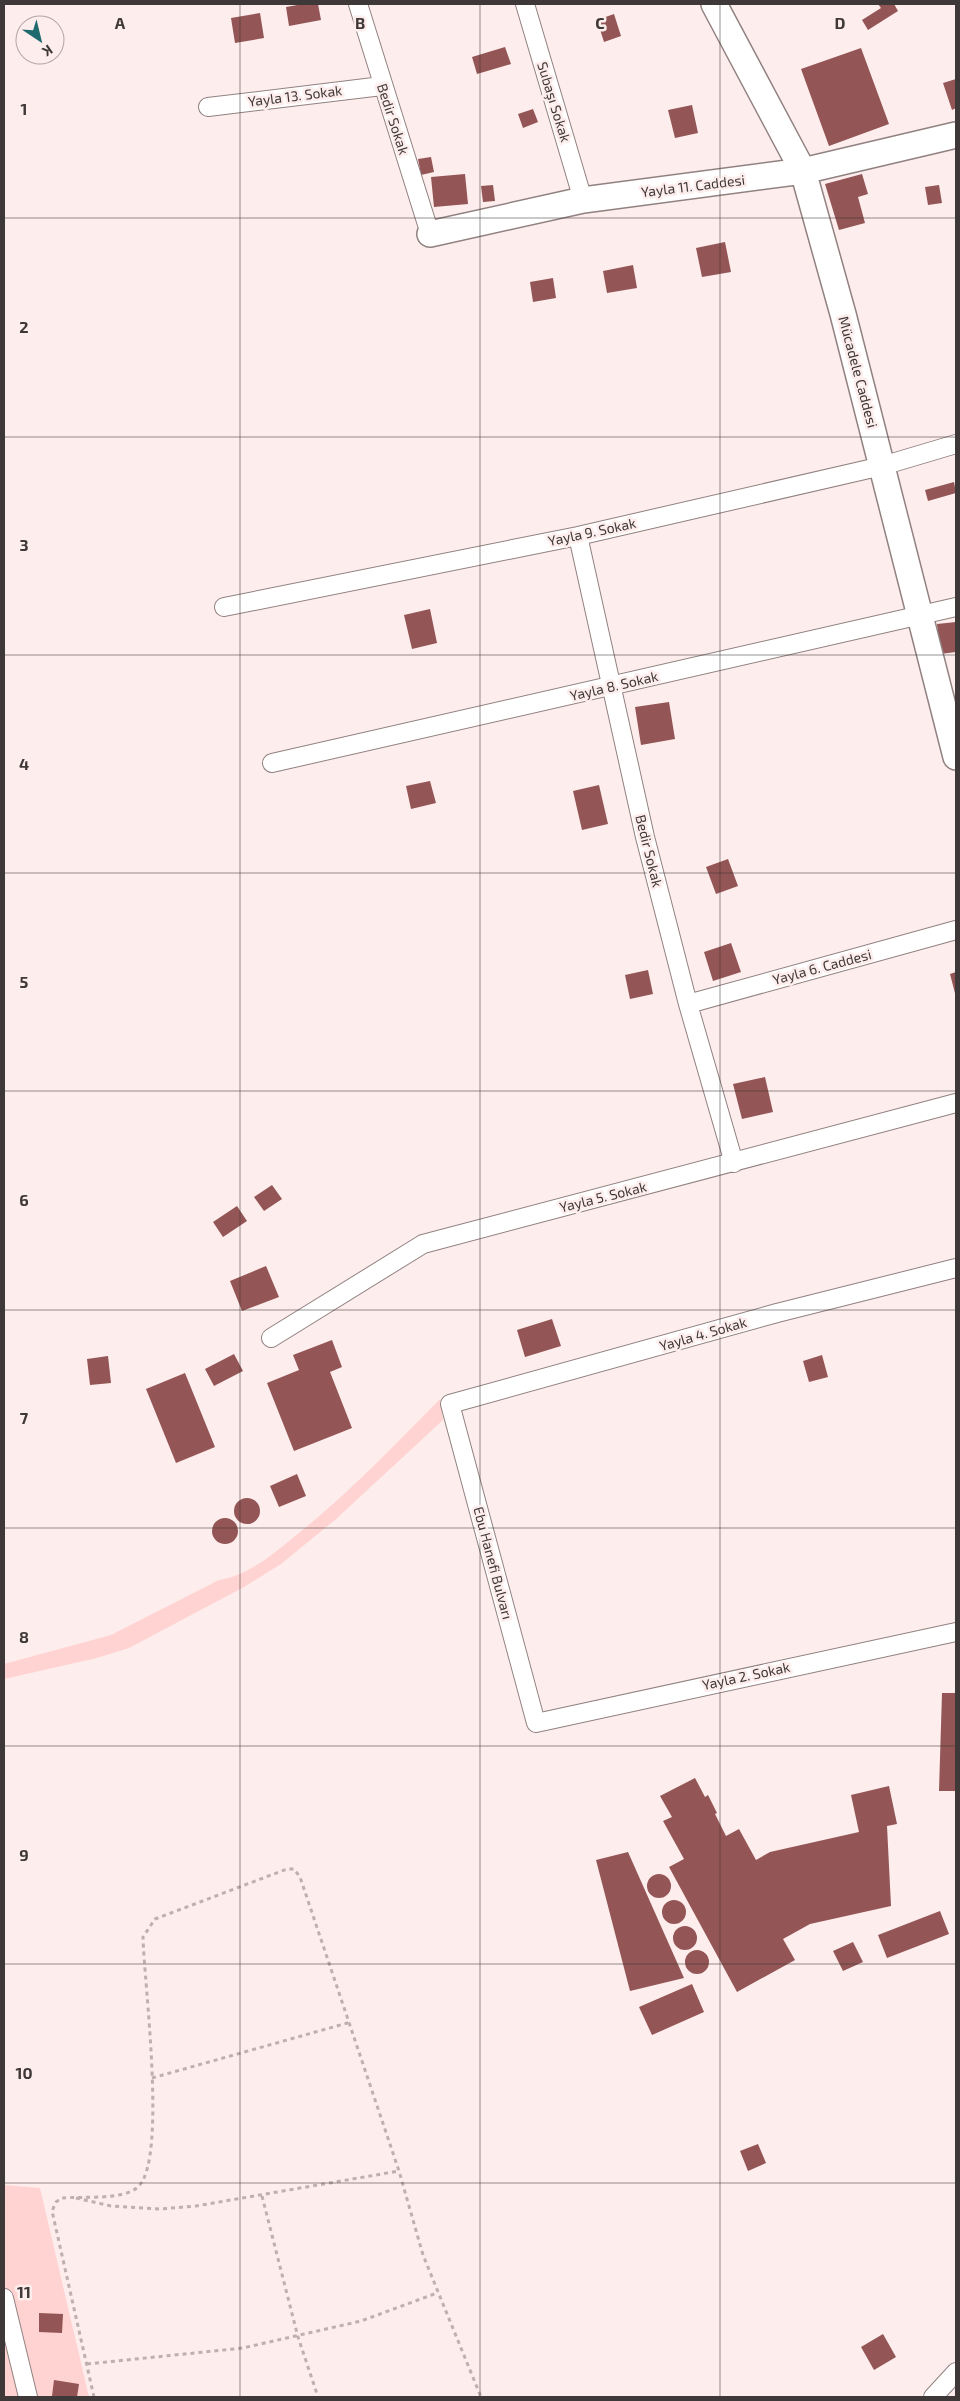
<svg xmlns="http://www.w3.org/2000/svg" width="960" height="2401" viewBox="0 0 960 2401" font-family="'Exo 2',sans-serif">
<style>
.green{fill:#ffd3d2}
.building{fill:#935555}
.lines{fill:none;stroke-linecap:round;stroke-linejoin:round}
.street-casing{stroke:#918281;stroke-width:20}
.secondary-casing{stroke:#918281;stroke-width:28}
.path{stroke:#bdb0af;stroke-width:3;stroke-dasharray:4 4;stroke-linecap:butt}
.street{stroke:#fff;stroke-width:18}
.secondary{stroke:#fff;stroke-width:25}
.grid{fill:none;stroke:#3f3838;stroke-width:1;stroke-opacity:0.55}
.labels{text-anchor:middle;stroke-width:5;stroke-linejoin:round;paint-order:stroke}
.street-label{font-size:14px;fill:#3f3838;stroke:#fdedec}
.grid-label{font-size:16px;text-anchor:middle;font-weight:bold;fill:#3f3838;stroke:#fdedec;stroke-width:5;stroke-linejoin:round;paint-order:stroke}
</style>
<rect width="100%" height="100%" fill="#fdedec"/>
<path class="green" d="M440 1399 443 1420 336 1519 281 1564 244 1587 129 1648 97 1658 4 1679V1664L111 1635 219 1580C247 1576 272 1555 294 1537 347 1495 393 1447 440 1399Z
M4 2185 40 2188 89 2397H4Z"/>
<path class="building" d="M303 4H318L321 20 289 26 286 7Z
M878 4H894L898 11 868 30 862 20 881 8Z
M260 13 264 38 235 43 231 18Z
M614 14 621 36 604 42 597 20Z
M505 47 511 64 477 74 472 57Z
M861 48 889 124 829 146 801 69Z
M956 79V108L952 110 943 83Z
M692 105 698 133 675 138 668 110Z
M533 109 538 122 523 128 518 114Z
M431 157 434 172 421 175 418 159Z
M465 174 468 204 434 207 431 177Z
M862 174 868 194 858 197 865 223 839 230 825 184Z
M493 185 495 201 483 202 481 186Z
M939 185 942 203 928 205 925 187Z
M725 242 731 272 702 277 696 248Z
M633 265 637 288 607 293 603 271Z
M553 278 556 298 533 302 530 282Z
M954 482 956 493 928 501 925 490Z
M430 609 437 643 412 649 404 615Z
M956 622V652L940 654 937 624Z
M669 702 675 739 641 745 635 707Z
M430 781 436 803 411 809 406 786Z
M599 785 608 824 582 830 573 791Z
M728 859 738 886 716 894 706 867Z
M731 943 741 972 713 981 704 952Z
M648 970 653 994 630 999 625 975Z
M956 972V997L950 974Z
M765 1077 773 1112 742 1119 733 1084Z
M272 1185 282 1199 264 1211 254 1197Z
M237 1206 247 1221 223 1237 213 1222Z
M266 1266 279 1297 242 1311 230 1281Z
M552 1319 561 1346 525 1357 517 1330Z
M332 1340 342 1367 330 1372 352 1428 294 1451 267 1383 299 1370 293 1355Z
M234 1354 243 1371 214 1386 205 1369Z
M822 1355 828 1377 809 1382 803 1361Z
M108 1356 111 1383 90 1385 87 1359Z
M185 1373 215 1447 176 1463 146 1389Z
M297 1474 306 1496 279 1507 270 1486Z
M234 1511a13 13 0 1 1 26 0a13 13 0 1 1-26 0Z
M212 1531a13 13 0 1 1 26 0a13 13 0 1 1-26 0Z
M942 1693H956V1791H939Z
M695 1778 705 1797 708 1795 717 1813 715 1814 726 1836 739 1829 756 1860 770 1852 859 1832 851 1795 889 1786 897 1824 887 1826 891 1906 810 1924 783 1939 795 1960 737 1992 669 1867 684 1859 663 1821 672 1817 660 1796Z
M628 1852 684 1978 630 1991 596 1860Z
M647 1886a12 12 0 1 1 24 0a12 12 0 1 1-24 0Z
M662 1912a12 12 0 1 1 24 0a12 12 0 1 1-24 0Z
M940 1911 949 1934 887 1958 878 1935Z
M673 1938a12 12 0 1 1 24 0a12 12 0 1 1-24 0Z
M853 1942 863 1962 843 1971 833 1951Z
M685 1962a12 12 0 1 1 24 0a12 12 0 1 1-24 0Z
M692 1984 704 2012 652 2035 639 2007Z
M758 2144 766 2163 748 2171 740 2151Z
M39 2313 63 2314 62 2333 39 2332Z
M883 2334 896 2357 874 2370 861 2347Z
M54 2380 79 2384 77 2397 52 2396Z"/>
<g class="lines">
<g class="street-casing">
<path id="street" d="M358 4 430 234
M525 4 583 200
M208 107 382 86
M578 536 645 837 688 1004 734 1163
M224 607 578 536 882 466 956 444
M272 763 956 607
M688 1004 956 930
M956 1268 777 1313 450 1404 536 1723 956 1632
M271 1338 423 1244 956 1103
M4 2298 28 2397
M933 2397 956 2372"/>
</g>
<g class="secondary-casing">
<path id="secondary" d="M714 4 803 171 843 314 956 757
M430 234 583 200 803 171 956 135"/>
</g>
<path class="path" d="M152 2078 351 2022
M262 2196 298 2337 318 2397
M76 2198 111 2206 160 2209 196 2206 399 2171
M87 2364 243 2348 361 2321 437 2293
M94 2397 52 2211 56 2202 62 2198C82 2196 124 2201 139 2186 167 2156 144 1983 143 1937L155 1919 287 1869H294L300 1877 399 2171 423 2255 481 2397"/>
<use href="#street" class="street"/>
<use href="#secondary" class="secondary"/>
</g>
<path class="grid" d="M240 4V2397M480 4V2397M720 4V2397M4 218H956M4 437H956M4 655H956M4 873H956M4 1091H956M4 1310H956M4 1528H956M4 1746H956M4 1964H956M4 2183H956"/>
<g class="labels">
<g class="street-label">
<text transform="translate(295 96) rotate(-7)" y="5">Yayla 13. Sokak</text>
<text transform="translate(554 102) rotate(73)" y="5">Subaşı Sokak</text>
<text transform="translate(393 119) rotate(72)" y="5">Bedir Sokak</text>
<text transform="translate(693 186) rotate(-7)" y="5">Yayla 11. Caddesi</text>
<text transform="translate(858 372) rotate(75)" y="5">Mücadele Caddesi</text>
<text transform="translate(592 532) rotate(-12)" y="5">Yayla 9. Sokak</text>
<text transform="translate(614 686) rotate(-13)" y="5">Yayla 8. Sokak</text>
<text transform="translate(649 851) rotate(76)" y="5">Bedir Sokak</text>
<text transform="translate(822 967) rotate(-15)" y="5">Yayla 6. Caddesi</text>
<text transform="translate(603 1197) rotate(-14)" y="5">Yayla 5. Sokak</text>
<text transform="translate(703 1334) rotate(-16)" y="5">Yayla 4. Sokak</text>
<text transform="translate(493 1563) rotate(75)" y="5">Ebu Hanefi Bulvarı</text>
<text transform="translate(746 1676) rotate(-12)" y="5">Yayla 2. Sokak</text>
</g>
</g>
<g class="grid-label">
<text x="120" y="29">A</text>
<text x="360" y="29">B</text>
<text x="600" y="29">C</text>
<text x="840" y="29">D</text>
<text x="24" y="115">1</text>
<text x="24" y="333">2</text>
<text x="24" y="551">3</text>
<text x="24" y="770">4</text>
<text x="24" y="988">5</text>
<text x="24" y="1206">6</text>
<text x="24" y="1424">7</text>
<text x="24" y="1643">8</text>
<text x="24" y="1861">9</text>
<text x="24" y="2079">10</text>
<text x="24" y="2298">11</text>
</g>
<rect width="960" height="2401" fill="none" stroke="#3f3838" stroke-width="10"/>
<g transform="translate(40 40) rotate(145)"><circle r="24" fill="#fdedec" stroke="#b1a5a4"/>
<path d="M0-4L9 19L0 12L-9 19Z" fill="#1e6a6e"/>
<text y="-8" font-size="14" font-weight="bold" text-anchor="middle" fill="#3f3838">K</text>
</g>
</svg>
